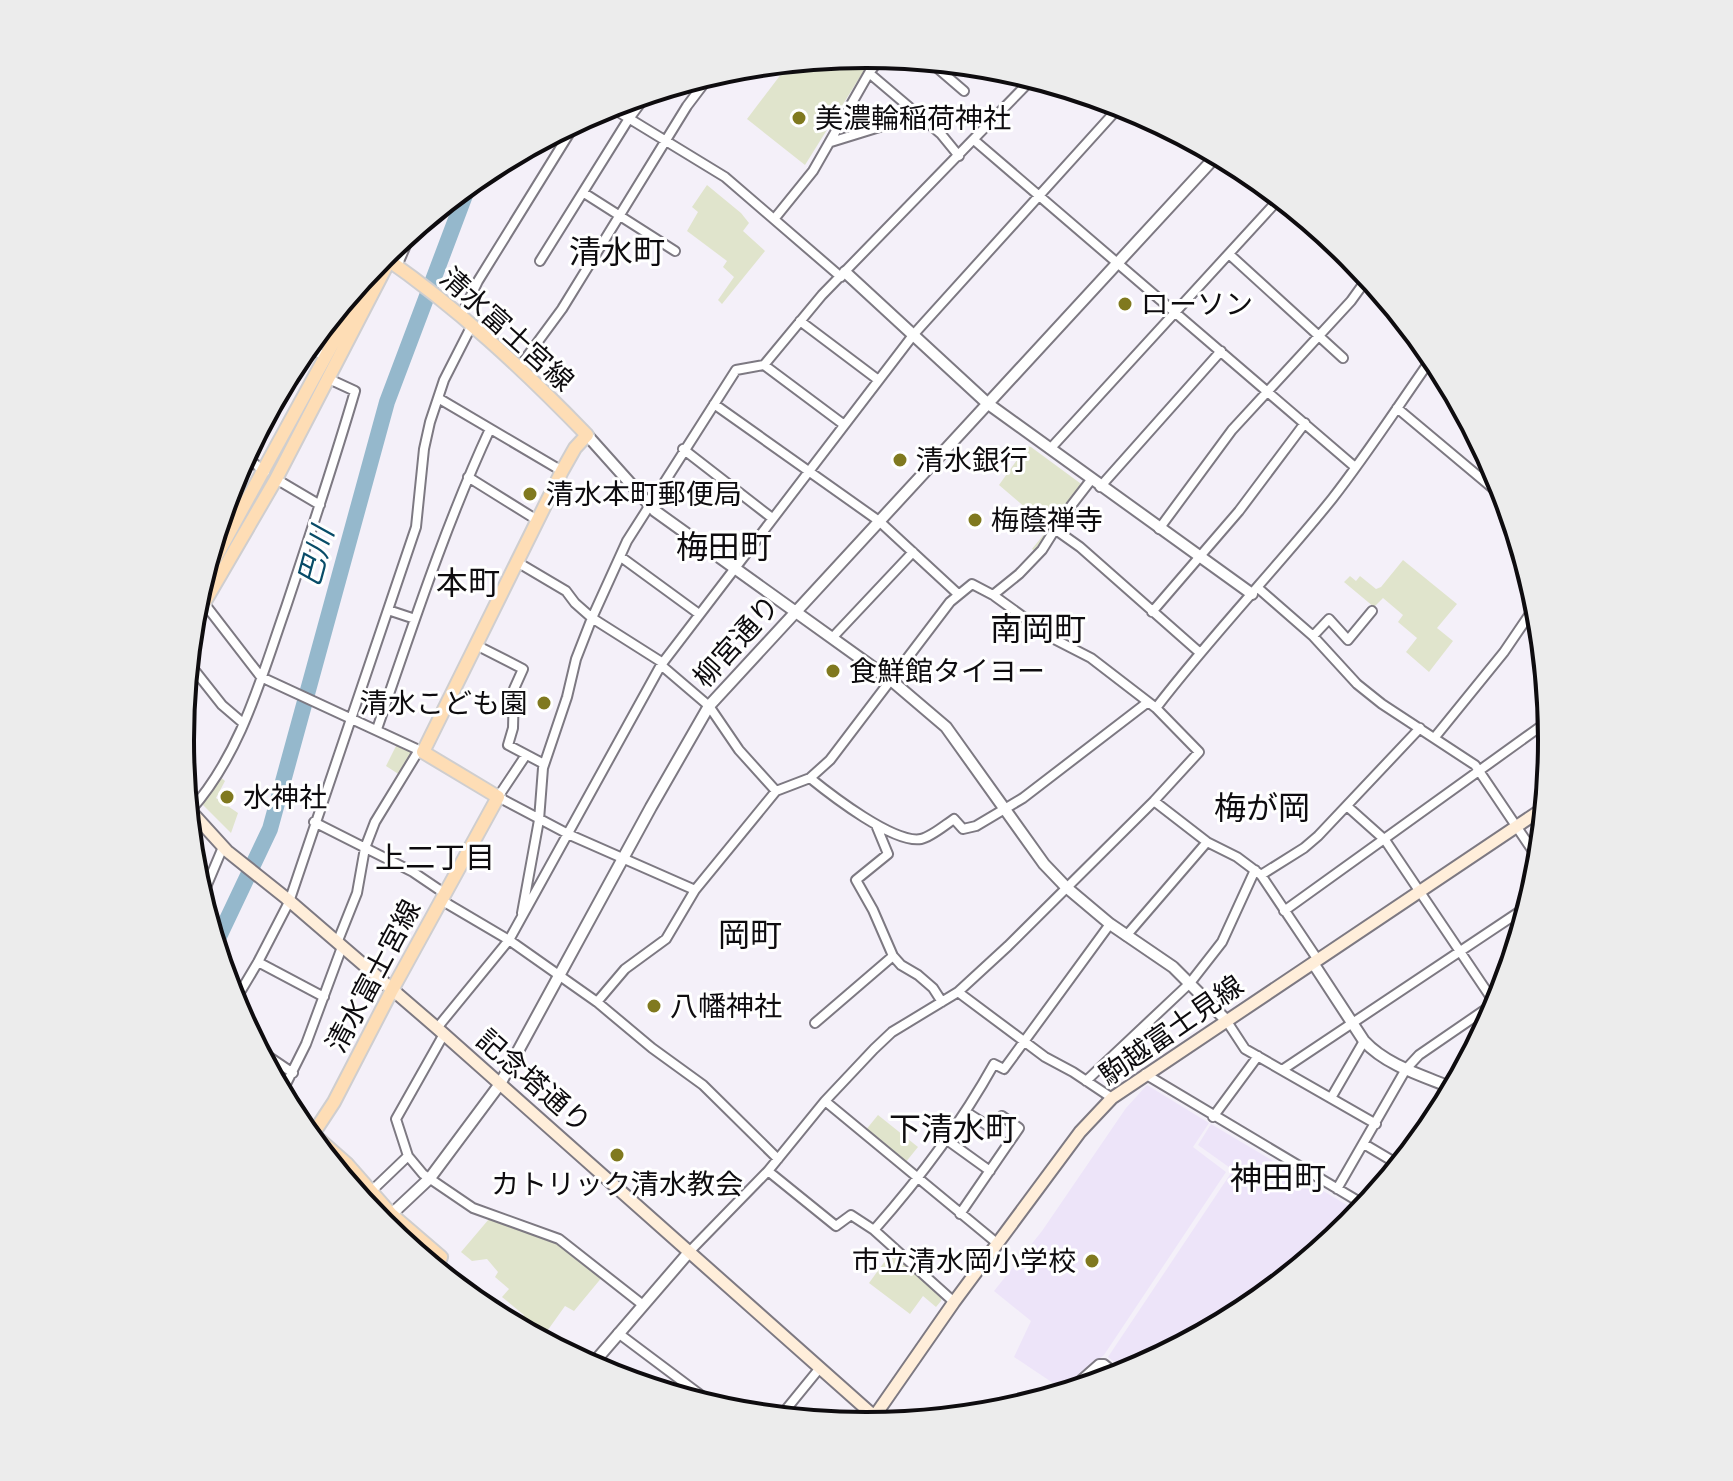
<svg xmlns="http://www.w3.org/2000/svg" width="1733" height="1481" viewBox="0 0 1733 1481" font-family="'Archivo Narrow','Noto Sans JP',sans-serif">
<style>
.education{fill:#ede4f9}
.green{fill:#e0e4cc}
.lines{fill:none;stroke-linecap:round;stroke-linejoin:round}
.river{stroke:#95b8cc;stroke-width:16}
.minor-casing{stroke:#7d7982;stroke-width:12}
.tertiary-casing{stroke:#7d7982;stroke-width:14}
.secondary-casing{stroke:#7d7982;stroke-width:15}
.primary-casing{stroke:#cfcecf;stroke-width:16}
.minor{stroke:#fff;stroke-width:8}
.tertiary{stroke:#fff;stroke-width:10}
.secondary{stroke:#ffeeda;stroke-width:11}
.primary{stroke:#feddb5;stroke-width:12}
.poi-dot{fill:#80791f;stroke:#fff;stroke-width:3}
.labels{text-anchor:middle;stroke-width:6;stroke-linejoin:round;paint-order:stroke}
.poi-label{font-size:28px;fill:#0e0c0f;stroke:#fff;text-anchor:start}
.street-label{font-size:28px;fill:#0e0c0f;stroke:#fff}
.water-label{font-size:30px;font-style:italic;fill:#084c68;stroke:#fff}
.neighbourhood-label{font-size:30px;fill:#0e0c0f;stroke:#fff}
.quarter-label{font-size:32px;fill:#0e0c0f;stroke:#fff}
.rim{fill:none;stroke:#0e0c0f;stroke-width:4}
</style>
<rect width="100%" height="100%" fill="#f4f0f9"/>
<path class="education" d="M1147 1085 1209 1123 1193 1147 1226 1172 1104 1355 1062 1389 1014 1357 1031 1321 994 1291 1042 1231 1126 1108Z
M1211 1124 1362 1214 1352 1226 1248 1312 1130 1375 1108 1357 1233 1170 1198 1145Z"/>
<path class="green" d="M861 55 870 61 805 165 747 119 791 61Z
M707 185 741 213 749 223 743 231 765 251 722 304 718 300 734 277 723 267 727 261 687 231 698 212 692 207Z
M1027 446 1031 447 1084 486 1037 553 1032 549 1049 528 999 485Z
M1403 560 1457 604 1437 628 1453 641 1429 672 1406 652 1417 638 1398 622 1403 615 1383 598 1374 607 1344 582 1350 576 1356 581 1360 576 1376 589 1381 587Z
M397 744 413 752 400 775 386 766Z
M220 777 225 781 216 798 238 813 231 833 201 803Z
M878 1115 918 1147 905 1163 865 1131Z
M489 1219 554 1241 603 1276 574 1311 565 1306 540 1341 514 1327 524 1315 502 1297 509 1289 495 1277 498 1272 487 1259 472 1261 461 1252Z
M893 1250 942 1295 941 1301 936 1307 923 1296 910 1314 869 1283Z"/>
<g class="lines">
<path class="river" d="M215 945 270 829 387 402 470 182"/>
<g class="minor-casing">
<path id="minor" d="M872 55 879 60 869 73 941 134 959 156
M928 60 964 91
M607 105 725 177 841 277
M974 140 1355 467
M831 142 899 121 921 117
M584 193 675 251
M775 218 813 171 869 73
M1229 254 1343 358
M540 261 628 120 648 93
M397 266 413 229
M461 316 478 281 577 121
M800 321 877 379
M306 346 324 356
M764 365 843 424
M520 366 562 309 687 106 712 73
M438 398 562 471
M714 404 879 521 958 594
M1397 408 1508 501
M683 449 772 518
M1050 449 1278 200
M244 455 265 472
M468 477 537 520
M276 479 320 505
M1100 487 1221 351
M1159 529 1232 430 1351 301 1369 276
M1056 530 1080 547 1199 652
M621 557 699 614
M517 562 566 591 575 603 592 618 663 663
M1258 588 1313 636 1357 684 1382 704 1475 765 1541 863
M197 594 261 677 423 752
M993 595 1019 574 1042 550 1064 515 1091 480
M388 610 415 619
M1152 612 1239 511 1305 423
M1313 636 1329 619 1348 640 1372 611
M833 637 913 552
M476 645 523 669 514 689 513 728 508 745 544 764
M188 662 222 705 243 723
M661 665 709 706 739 750 776 791
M1156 708C1211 636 1275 570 1332 499 1368 453 1400 403 1434 355
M377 729C412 628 445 526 490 429
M1435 737 1504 652 1538 602
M526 755 498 797 570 835 695 890 776 791 810 778 830 760 950 602 972 584 993 595 1054 639 1091 658 1156 708 1199 752 1154 801 1008 946 958 992 892 1032 874 1049 825 1101 768 1171 690 1251
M810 778C831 795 894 844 921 839 931 837 945 825 954 819L963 829 976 826 1023 798 1148 702
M1154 801 1207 842 1237 857 1261 875 1318 960
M1348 807 1385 840 1498 1008
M190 811C241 754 261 678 286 607 310 535 334 463 355 391L329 379
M314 822 413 872 444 893
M876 825 888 854 856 880 873 910 893 956 901 965 918 975 933 988 942 1002
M1261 875 1304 848 1318 836 1420 728
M201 899 223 847
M441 900 509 940 597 1002 652 1048 703 1085 778 1159
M1284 911 1551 719
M522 913 539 820 543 768 567 697 576 659 592 618 627 541 736 370 764 365 822 295 1034 77
M1126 936 1207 842
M337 943 357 893 365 848 375 822 419 750
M258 962 324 997
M958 992 1045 1057 1073 1072 1112 1098
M597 1002 625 969 666 939 695 890
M233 1004 258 962 289 902 416 527 424 449 430 422 444 380 472 325
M1226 1020 1245 1049 1376 1124
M815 1023 893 956
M437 1028 509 940 661 665 914 334 1122 104
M256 1048 293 1073
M1282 1070 1531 904
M1145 1074 1368 1207
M1086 1081 1190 983 1222 942 1255 870
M281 1094 306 1044 342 947
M1331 1098 1364 1041
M825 1101 998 1244
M1213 1117 1258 1056
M295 1121 313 1134 310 1137
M947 1140 990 1171
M1364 1144 1401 1166
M408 1156 423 1174 473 1208 559 1239 643 1305
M768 1171 836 1226 851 1215 874 1230C920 1178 960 1125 994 1064L1004 1069 1110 924
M1337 1189 1406 1069 1419 1055 1502 998
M361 1201 408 1156 396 1119 444 1034
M960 1214 1019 1128 1002 1116 993 1129 966 1112
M874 1230 954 1302
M618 1333 722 1411
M1065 1394 1099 1364H1104L1120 1377
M779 1418 819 1369"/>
</g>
<g class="tertiary-casing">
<path id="tertiary" d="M1221 155 1356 260
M845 272 987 403 1252 594
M587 435 655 511 892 681 946 727 1044 864 1066 887 1110 924 1173 967 1226 1020
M1313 963 1364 1041C1387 1066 1424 1076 1455 1089
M380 1225 430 1178 500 1084 651 807 709 706 1218 154
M590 1367 690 1251
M874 1416 895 1424"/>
</g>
<g class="secondary-casing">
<path id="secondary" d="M187 807 227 851 286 898 437 1028 874 1416
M867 1427 954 1302 1080 1132 1112 1098 1547 806"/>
</g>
<g class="primary-casing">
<path id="primary" d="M199 588 381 255C457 307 523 369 587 435L575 448 562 471 423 752 498 797 392 990 334 1102 313 1134 347 1164 391 1214 441 1257 436 1271
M192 616 204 603 276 479 389 261"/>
</g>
<use href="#minor" class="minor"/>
<use href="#tertiary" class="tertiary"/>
<use href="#secondary" class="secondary"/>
<use href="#primary" class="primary"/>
</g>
<g class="poi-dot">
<circle cx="799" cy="118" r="8"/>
<circle cx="1125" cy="304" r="8"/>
<circle cx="900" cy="460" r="8"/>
<circle cx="530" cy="494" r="8"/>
<circle cx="975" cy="520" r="8"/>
<circle cx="833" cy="671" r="8"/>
<circle cx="544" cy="703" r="8"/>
<circle cx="227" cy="797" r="8"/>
<circle cx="654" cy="1006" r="8"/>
<circle cx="617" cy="1155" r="8"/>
<circle cx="1092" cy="1261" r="8"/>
</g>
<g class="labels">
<g class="poi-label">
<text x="815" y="128">美濃輪稲荷神社</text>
<text x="1141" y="314">ローソン</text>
<text x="916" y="470">清水銀行</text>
<text x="546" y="504">清水本町郵便局</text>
<text x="991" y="530">梅蔭禅寺</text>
<text x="849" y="681">食鮮館タイヨー</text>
<text x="528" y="713" text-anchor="end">清水こども園</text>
<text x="243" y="807">水神社</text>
<text x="670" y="1016">八幡神社</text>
<text x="617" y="1194" text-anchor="middle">カトリック清水教会</text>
<text x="1076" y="1271" text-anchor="end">市立清水岡小学校</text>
</g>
<g class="street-label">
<text transform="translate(507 329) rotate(42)" y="10">清水富士宮線</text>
<text transform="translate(736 641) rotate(-48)" y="10">柳宮通り</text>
<text transform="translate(373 976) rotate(-62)" y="10">清水富士宮線</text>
<text transform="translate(1171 1030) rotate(-35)" y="10">駒越富士見線</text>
<text transform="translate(534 1081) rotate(41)" y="10">記念塔通り</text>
</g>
<g class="water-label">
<text transform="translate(316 557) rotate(-75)" y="10">巴川</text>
</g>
<g class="neighbourhood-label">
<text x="435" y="868">上二丁目</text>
</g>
<g class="quarter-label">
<text x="617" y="263">清水町</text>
<text x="724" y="558">梅田町</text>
<text x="468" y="594">本町</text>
<text x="1038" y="640">南岡町</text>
<text x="1262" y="819">梅が岡</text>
<text x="750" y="946">岡町</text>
<text x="953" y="1140">下清水町</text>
<text x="1278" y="1189">神田町</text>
</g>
</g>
<path d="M0 0H1733V1481H0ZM194 740a672 672 0 1 1 1344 0a672 672 0 1 1-1344 0Z" fill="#ececec" fill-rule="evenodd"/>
<path class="rim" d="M194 740a672 672 0 1 1 1344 0a672 672 0 1 1-1344 0Z"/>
</svg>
